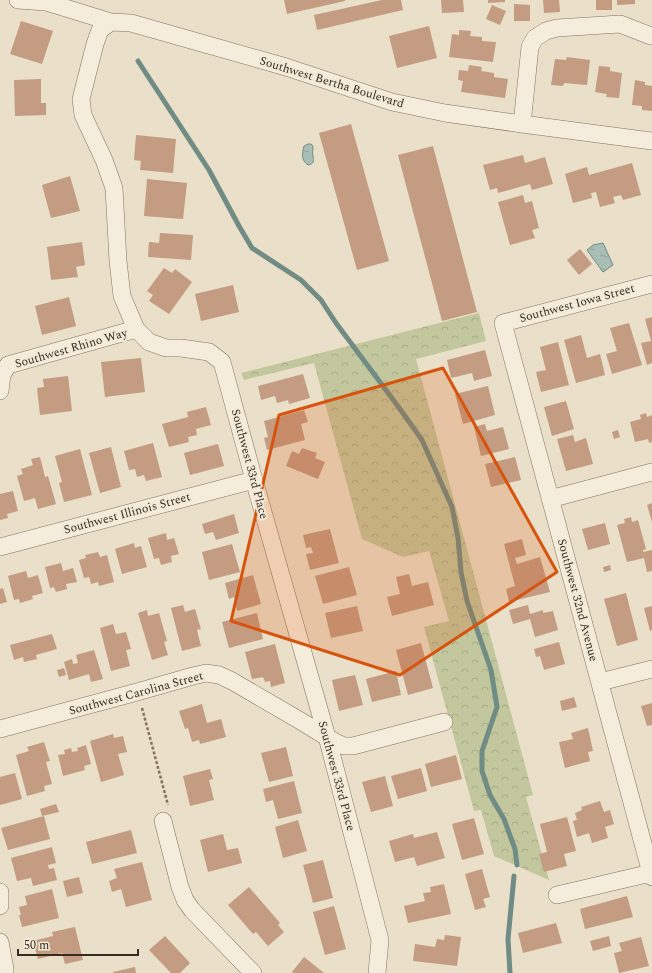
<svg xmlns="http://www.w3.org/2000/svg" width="652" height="973" viewBox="0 0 652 973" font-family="Spectral,serif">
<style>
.forest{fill:url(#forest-crowns)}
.water{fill:url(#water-ripples);stroke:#708c84}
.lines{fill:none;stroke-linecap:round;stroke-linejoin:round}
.stream{stroke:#708c84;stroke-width:5}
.building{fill:#c39c82}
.street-casing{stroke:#84725f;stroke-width:18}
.path{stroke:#84725f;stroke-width:2.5;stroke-dasharray:3 2;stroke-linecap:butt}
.street{stroke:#f5eddb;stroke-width:17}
.marked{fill:#d6540e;fill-opacity:0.2;stroke:#d6540e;stroke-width:3;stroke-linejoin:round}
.labels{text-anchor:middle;stroke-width:4;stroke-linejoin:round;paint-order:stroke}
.street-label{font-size:12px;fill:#362b21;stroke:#f2ead7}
</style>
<defs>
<pattern id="forest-crowns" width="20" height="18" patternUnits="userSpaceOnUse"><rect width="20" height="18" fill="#c3c79d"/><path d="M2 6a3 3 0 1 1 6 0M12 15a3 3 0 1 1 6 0" fill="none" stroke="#a8ab87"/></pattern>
<pattern id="water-ripples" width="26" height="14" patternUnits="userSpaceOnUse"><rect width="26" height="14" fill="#a9beb7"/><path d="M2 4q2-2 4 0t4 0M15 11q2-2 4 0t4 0" fill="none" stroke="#92a39d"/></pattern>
</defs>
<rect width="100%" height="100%" fill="#eadfc8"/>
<path class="forest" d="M479 313 486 341 416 359 533 795 526 797 549 880 494 856 481 810 474 811 424 627 449 621 429 551 403 557 362 539 314 363 244 380 241 373Z"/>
<path class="water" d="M308 144H311L313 146C313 150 312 153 313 156 314 161 314 164 308 165 301 160 302 154 304 146Z
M603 243 613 265 603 272 587 250 593 245Z"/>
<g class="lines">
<path class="stream" d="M138 61 209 170 239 226 252 248 301 280 321 300 336 323 400 409 422 440 452 507 458 538 461 572 467 601 491 670 497 707 482 751V771L490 795 504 819 515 849 517 865
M510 973 508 939 514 876"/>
</g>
<path class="building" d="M284 0H345V1L287 14Z
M382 0H401L403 10 317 30 314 15Z
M441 0H463L464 12 442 13Z
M488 0H505V2L488 3Z
M543 0H559L560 12 544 13Z
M596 0H612V10H596Z
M617 0H635V4L617 5Z
M514 4 530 5V21H514Z
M492 5 506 11 500 25 486 19Z
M21 21 53 31 42 64 10 54Z
M429 26 437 58 397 68 389 36Z
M459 30 471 31 470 36 482 37V41L496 42 493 62 449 57 452 34 459 35Z
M567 57 590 60 587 85 564 83 563 86 551 85 555 59 566 60Z
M469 65 482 67 481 71 494 73V77L508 79 505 98 461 92 463 81 458 80 459 70 468 71Z
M599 66 610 67V71L622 73 619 98 606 97 607 94 595 92Z
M41 79V103H46V115L15 116 14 80Z
M635 80 645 82V85L652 86V111L642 110V106L632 105Z
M351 124 389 261 357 270 319 133Z
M136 135 176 139 173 173 140 170 141 161 134 160Z
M433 146 477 312 442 321 398 155Z
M523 155 525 163 545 157 553 184 532 190 530 184 498 193 497 188 490 190 483 165Z
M632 163 641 195 623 200 621 195 613 197 615 203 600 207 596 192 591 193 592 198 573 203 565 174 587 167 589 175Z
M70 176 80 211 51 218 42 185Z
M147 179 187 183 183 219 144 216Z
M523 195 525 203 532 201 539 228 532 230 535 238 510 245 498 202Z
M160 233 193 235 191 260 148 257 149 242 159 243Z
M82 242 85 265 76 267 78 277 51 280 47 247Z
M580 249 592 264 579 275 567 260Z
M164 268 172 273 175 269 192 282 169 314 149 301 153 295 147 291Z
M233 285 239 312 201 321 195 294Z
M69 297 76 326 42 335 35 306Z
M652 317V363L647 365 641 343 651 341 645 319Z
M629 323 642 365 612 374 606 354 617 351 610 328Z
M581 335 587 358 600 354 605 375 576 383 564 340Z
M558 342 569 385 541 392 536 372 546 370 540 347Z
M485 350 492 376 474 381 472 373 451 378 447 360Z
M141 358 145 392 105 397 101 362Z
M303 374 310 398 289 404 288 400 277 403 275 396 261 400 258 386Z
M68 376 72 411 40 415 37 388 44 387 43 379Z
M488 386 495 415 463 424 455 394Z
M566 401 574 429 552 436 544 407Z
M206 407 211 425 196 429 197 435 188 437 189 442 169 447 162 424 188 417 187 412Z
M304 410 308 422 301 424 305 440 267 450 264 438 268 437 264 421Z
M646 413 647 417 652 415V442L649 443 648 439 635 442 630 422 641 419 640 415Z
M485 424 487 431 503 427 509 449 481 456 474 427Z
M618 430 620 437 614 439 612 432Z
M573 435 575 442 586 438 593 464 566 471 557 439Z
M153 443 162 477 146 481 144 475 137 477 135 469 129 470 124 451Z
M218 444 224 466 190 475 184 453Z
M111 447 121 487 100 493 89 453Z
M302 448 317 453 315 458 325 462 318 479 286 466 292 451 299 454Z
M80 449 92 495 64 502 59 483 62 482 55 456Z
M40 457 45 477 48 476 56 504 38 509 35 498 24 501 17 476 23 474 21 469 33 465 31 459Z
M515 457 521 480 491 487 485 464Z
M13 491 18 511 7 514 8 518 0 520V494Z
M652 503V522L647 505Z
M234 514 239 533 216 540 213 532 205 534 202 524Z
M631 517 632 522 638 520 646 549 643 550V552L652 550V571L647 572 644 558 627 562 617 525 625 523 624 519Z
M605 523 610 544 588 550 582 529Z
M330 529 339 563 310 570 306 554 313 553 311 547 306 548 303 535Z
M166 533 167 540 174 538 179 554 171 556 172 562 161 565 159 558 154 559 148 538Z
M522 539 526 555 515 558 517 564 540 557 550 592 509 602 506 589 515 586 504 544Z
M134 543 135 548 141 546 147 567 122 574 115 549Z
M232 544 240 572 209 580 202 552Z
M98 552 100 557 107 555 114 582 99 586 98 582 91 584 89 577 84 578 79 560 86 558 85 555Z
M61 563 63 571 73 568 77 582 66 584 67 589 56 592 54 587 50 588 45 567Z
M610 565 611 570 604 572 603 567Z
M349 567 357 595 323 604 315 576Z
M26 571 28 578 38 575 43 593 32 596 33 599 20 603 19 599 14 600 8 576Z
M409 574 412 586 428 582 434 605 392 616 387 597 400 594 396 577Z
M253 575 261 604 237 611 234 597 229 599 225 583Z
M3 588 7 602 0 604V589Z
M626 593 638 640 617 646 604 599Z
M183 605 185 612 195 609 201 629 197 630 201 646 182 651 171 608Z
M528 605 530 614 543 610V613L553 611 558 630 535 637 530 619 513 624 509 610Z
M357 606 363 631 331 638 325 613Z
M652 606V630L650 631 644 608Z
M147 610 148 616 159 613 167 641 164 642 168 655 152 660 138 613Z
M257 613 263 639 229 648 222 622Z
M113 624 116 634 126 632 131 649 126 650 130 666 111 671 100 628Z
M52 634 57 649 36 655 37 659 24 662 23 657 14 660 10 645Z
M559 642 565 664 544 670 540 656 536 657 534 649Z
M421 643 433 688 408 695 396 650Z
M275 644 285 683 271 687 270 681 265 682 263 677 252 679 245 652Z
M94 650 103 679 91 682 89 674 69 680 64 662 72 659 73 664 78 663 76 655Z
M64 668 66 675 59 677 57 670Z
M396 671 401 695 372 702 366 679Z
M355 675 363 705 339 711 332 680Z
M574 697 577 707 562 711 560 701Z
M652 703V725L647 726 641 706Z
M202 704 207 723 221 719 226 737 200 744 199 740 192 742 188 728 185 729 179 711Z
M588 728 593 751 588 752 590 761 565 768 559 742 573 739 571 733Z
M113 734 114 738 123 736 127 752 118 754 124 775 101 782 90 741Z
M44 742 50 761 46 762 52 784 44 786 45 791 27 796 16 755 29 751 27 747Z
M86 745 91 764 84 766 85 770 63 776 58 755 65 754 64 750 71 748 72 752 78 751 77 748Z
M286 747 293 776 269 782 261 753Z
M456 755 462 779 431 787 425 764Z
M421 768 427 791 398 799 391 776Z
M210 769 213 779 209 780 214 800 190 806 183 776Z
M15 773 22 799 0 805V777Z
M385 776 393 806 371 812 362 782Z
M294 781 302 813 278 819 273 800 266 802 263 789Z
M600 801 604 812 610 810 614 824 605 827 608 838 592 843 589 833 577 837 573 821 577 820 575 813 582 810 581 807Z
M56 804 59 812 42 816 40 809Z
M44 816 50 839 8 850 1 828Z
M567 817 576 851 564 854 567 866 544 872 539 854 547 852 540 824Z
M474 818 484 854 462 860 452 824Z
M298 820 307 851 283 858 275 827Z
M131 830 137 853 92 864 86 842Z
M437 832 445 858 417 866 414 857 395 862 389 841 413 834 414 838Z
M223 834 227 850 238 848 242 863 208 872 200 840Z
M52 847 56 863 48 865 49 869 54 868 57 880 33 886 31 878 17 881 11 858Z
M323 860 333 898 313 903 303 865Z
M142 862 152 900 126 907 121 889 112 892 109 881 117 878 114 869Z
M482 869 490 897 483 899 486 907 475 910 465 874Z
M79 877 83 893 67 897 63 881Z
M444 884 451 914 408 923 404 906 425 901 423 893 431 892 430 887Z
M249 887 280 923 278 925 284 932 268 946 256 932 253 934 228 905Z
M52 889 59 918 22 927 19 915H21L19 907 27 905 25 896Z
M627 896 633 917 585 929 580 909Z
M334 906 346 949 325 955 313 912Z
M556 923 562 943 523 953 518 933Z
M75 927 83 960 65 964 62 953 38 959 33 941 53 936 52 932Z
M445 935 461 937 457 966 413 961 415 944 435 947 437 939 444 940Z
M165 936 190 963 180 973H171L149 950Z
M609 936 611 946 593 951 590 941Z
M641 937 649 966 619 973 614 953 622 951 619 943Z
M304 957 324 973H293L292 972Z
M135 967 136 973H113V972Z"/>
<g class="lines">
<g class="street-casing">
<path id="street" d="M18 0 46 2 111 22 131 23 286 67 392 102 445 113 522 124 652 141
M111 22 100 30 95 44 81 99 83 115 104 160 114 188 118 261 122 296 136 329 149 342 166 348H181L209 352 222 362 254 480 327 737 380 940 377 973
M522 124 530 47 535 38 546 31 557 28 620 24 651 36
M652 284 503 323 652 877
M0 391 2 375 8 365 136 329
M550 499 652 472
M0 547 254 480
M600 682 652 669
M0 729 137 692 193 676 206 673 219 675 232 681 299 720 335 742 344 746H353L444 722
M163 821 180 887 185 900 192 910 253 973
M0 892V906
M557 895 651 873
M0 942 5 969V973"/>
</g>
<path class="path" d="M142 708 168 805"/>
<use href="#street" class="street"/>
</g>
<path class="marked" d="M443 368 557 572 400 675 231 621 279 415Z"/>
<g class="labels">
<g class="street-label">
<text transform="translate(332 82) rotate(17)" y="4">Southwest Bertha Boulevard</text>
<text transform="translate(577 303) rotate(-15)" y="4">Southwest Iowa Street</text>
<text transform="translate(71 348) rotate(-16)" y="4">Southwest Rhino Way</text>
<text transform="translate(250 464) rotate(75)" y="4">Southwest 33rd Place</text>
<text transform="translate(127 513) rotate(-15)" y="4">Southwest Illinois Street</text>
<text transform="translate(578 600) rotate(75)" y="4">Southwest 32nd Avenue</text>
<text transform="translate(136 693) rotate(-15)" y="4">Southwest Carolina Street</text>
<text transform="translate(337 776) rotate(75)" y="4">Southwest 33rd Place</text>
</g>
</g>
<path d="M18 949v6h120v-6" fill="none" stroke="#362b21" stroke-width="2"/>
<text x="24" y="949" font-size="12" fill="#362b21" stroke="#f2ead7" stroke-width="3" paint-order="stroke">50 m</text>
</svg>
